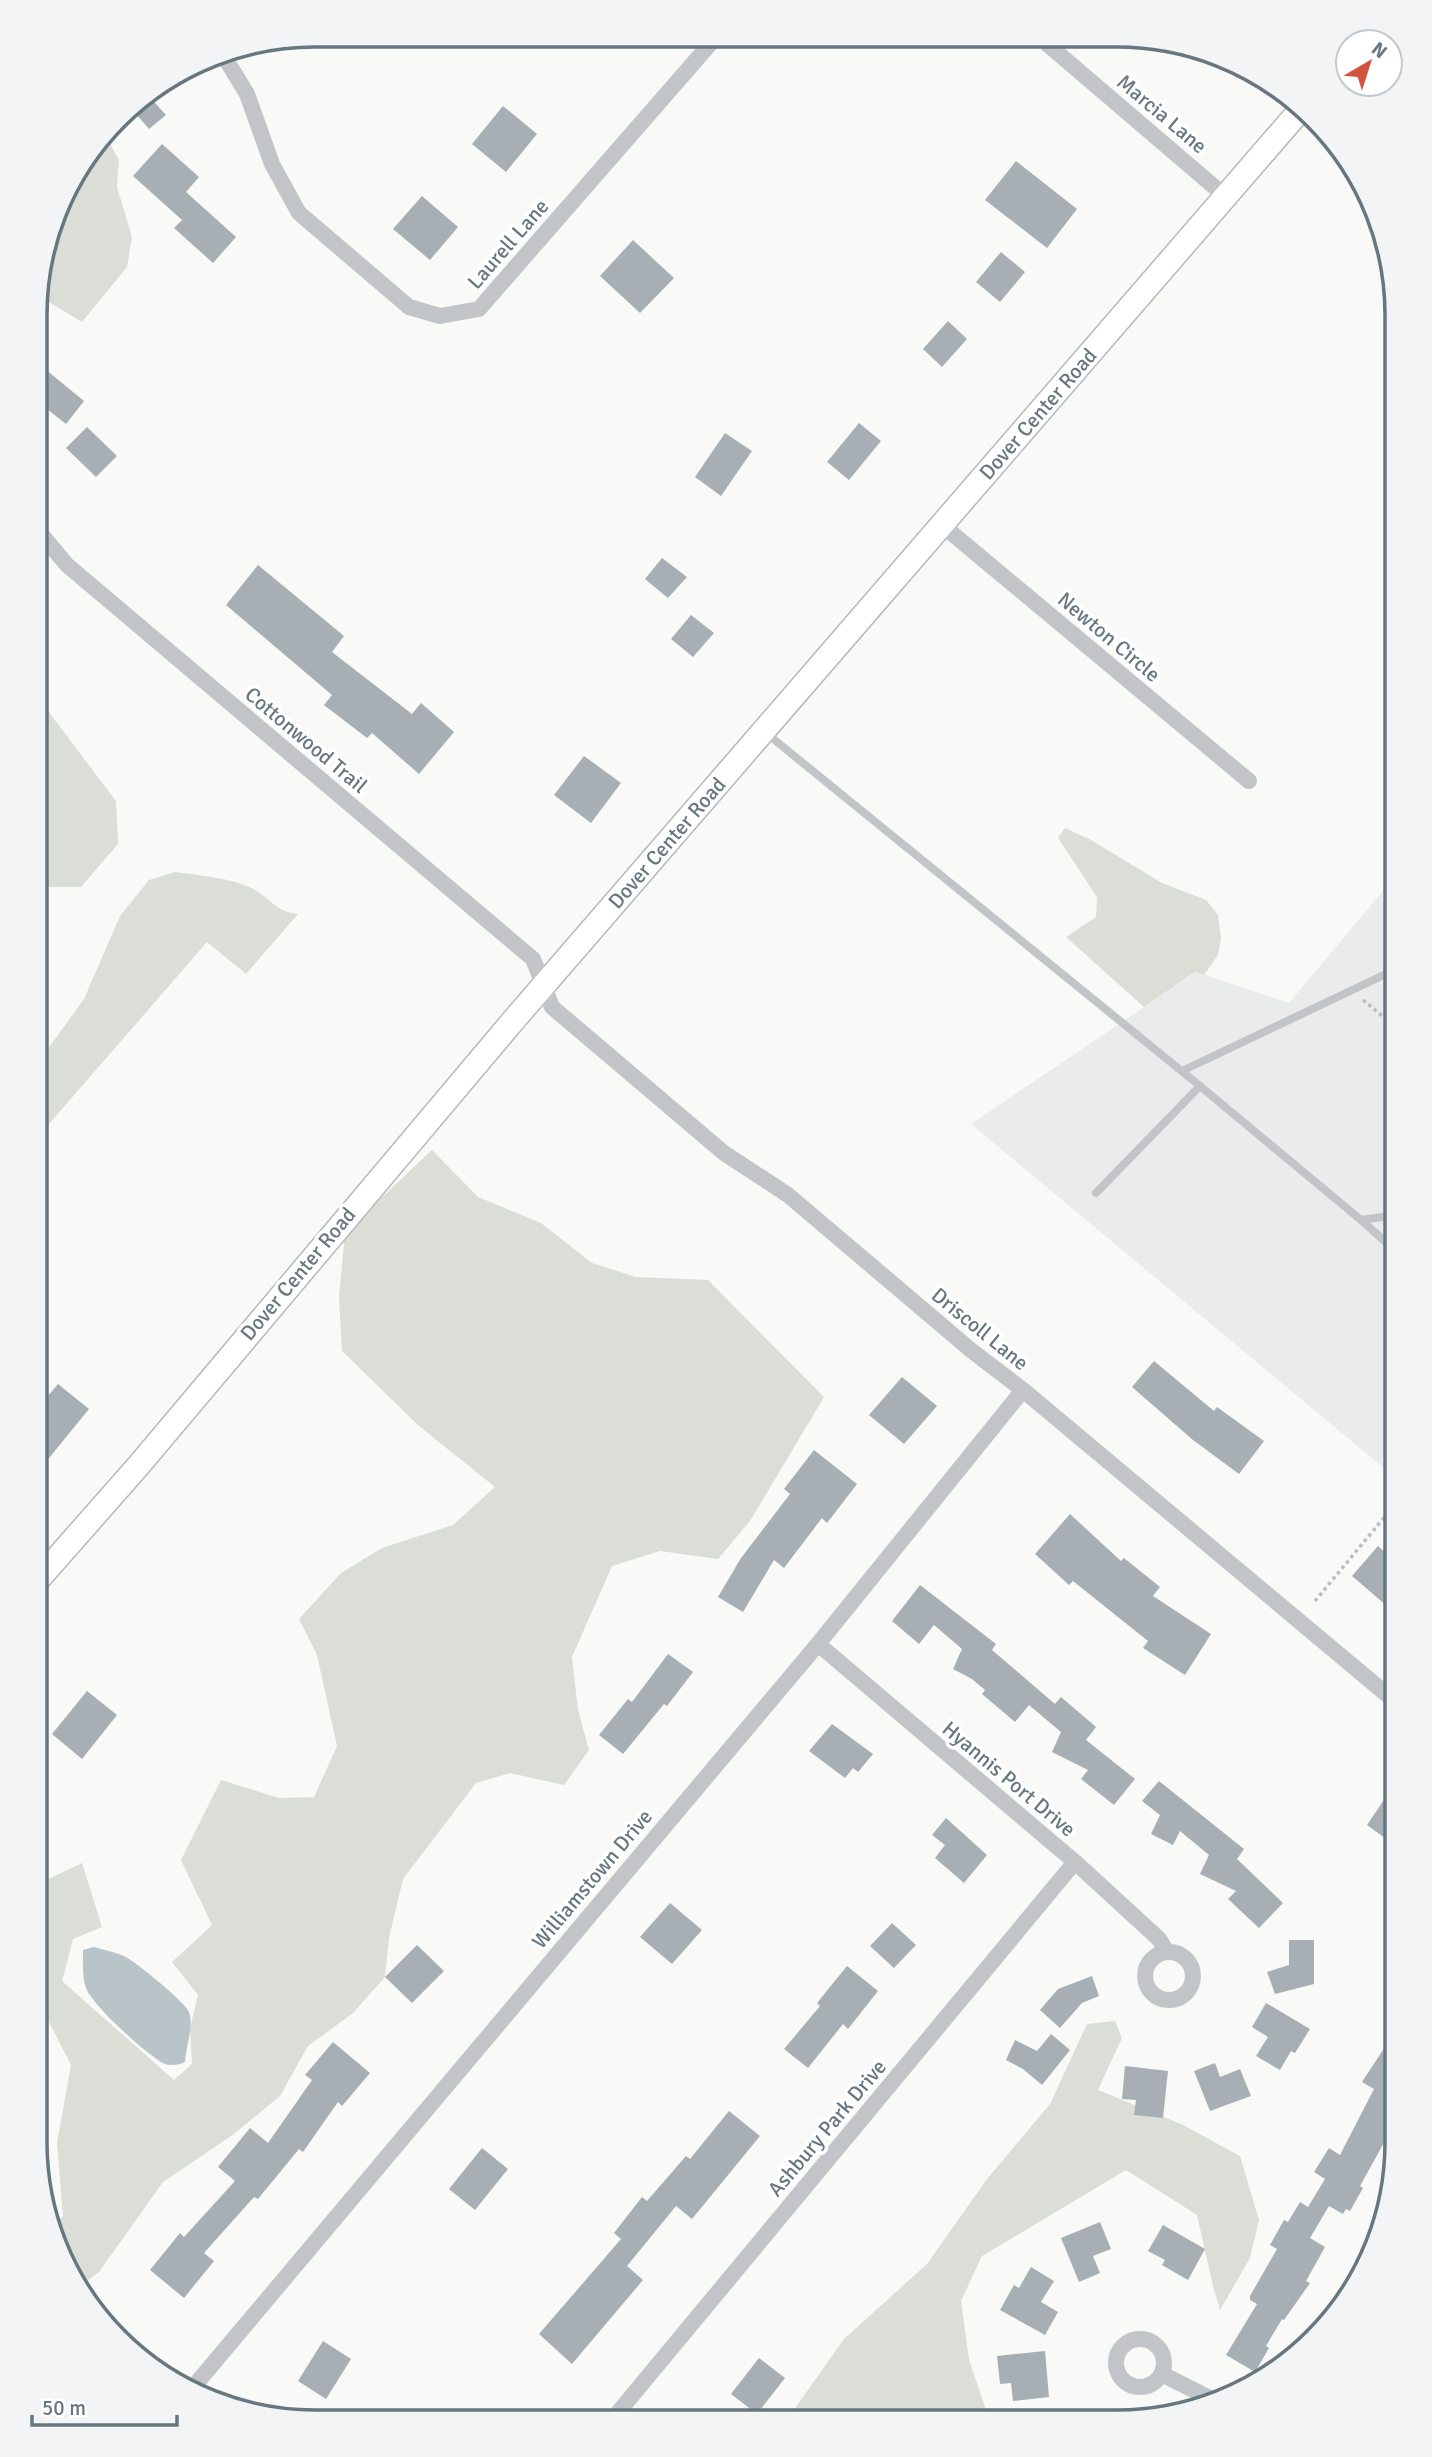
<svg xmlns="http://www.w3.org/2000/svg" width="1432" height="2457" viewBox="0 0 1432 2457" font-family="Signika,sans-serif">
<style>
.built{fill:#eaebeb}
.green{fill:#daded7}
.water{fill:#b8c4c7}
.building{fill:#a7afb4}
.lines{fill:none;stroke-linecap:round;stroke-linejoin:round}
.secondary-casing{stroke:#b4b9bd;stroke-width:26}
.path{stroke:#bbbec0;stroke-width:3.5;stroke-dasharray:3.5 3.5;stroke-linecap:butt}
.lane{stroke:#c1c5c8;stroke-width:8}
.street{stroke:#c1c5c8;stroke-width:16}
.secondary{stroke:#fff;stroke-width:23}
.labels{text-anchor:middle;stroke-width:7;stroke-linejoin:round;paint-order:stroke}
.street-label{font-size:21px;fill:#67777f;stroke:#fff}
.rim{fill:none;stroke:#67777f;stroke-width:3.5}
</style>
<rect width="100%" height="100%" fill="#f9f9f7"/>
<path class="built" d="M1397 874V1479L971 1124 1196 972 1289 1003Z"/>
<path class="green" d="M106 136 119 160 117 187 132 237 127 267 82 322 37 295V279L64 191Z
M37 691 48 711 116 801 118 844 81 887H37Z
M1065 828 1091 840 1162 883 1206 900 1218 915 1221 938 1218 955 1204 975 1195 972 1144 1007 1066 937 1096 917 1097 897 1058 838Z
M175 872C197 875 231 878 251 888 269 897 277 913 298 914L246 974 207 942 36 1139V1059L45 1053 84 999 120 916 149 880Z
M432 1150 478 1197 541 1223 592 1263 636 1277 708 1280 824 1397 750 1521 718 1559 660 1551 612 1566 572 1657 578 1710 589 1750 564 1785 510 1773 476 1783 403 1879 389 1938 385 1977 353 2013 308 2046 280 2096 234 2134 163 2182 99 2272 78 2287 56 2249 52 2229 63 2216 57 2143 71 2065 35 1995V1889L40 1883 82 1863 102 1927 73 1939 62 1981 174 2080 192 2064 190 2028 198 1995 172 1962 212 1925 181 1860 221 1780 279 1798 314 1797 337 1746 317 1655 299 1619 341 1573 382 1548 453 1525 495 1487 419 1426 342 1351 339 1298 345 1232Z
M1115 2021 1122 2038 1098 2090 1181 2124 1240 2156 1259 2220 1250 2258 1220 2310 1213 2286 1197 2215 1126 2170 982 2256 961 2301 969 2360 990 2422 786 2421 844 2339 927 2264 987 2179 1050 2104 1087 2024Z"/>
<path class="water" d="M94 1947C104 1950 116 1952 126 1957 138 1964 184 2001 189 2012 194 2026 186 2046 185 2062 180 2065 170 2066 165 2064 148 2056 92 2005 86 1988 82 1977 83 1962 83 1950Z"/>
<path class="building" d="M147 94 166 115 149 129 129 106Z
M503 106 537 134 506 172 472 144Z
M162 144 199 177 186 192 236 237 213 263 174 228 182 220 133 176Z
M1016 161 1077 209 1047 248 985 200Z
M422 196 458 227 430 260 393 229Z
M633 240 674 278 640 313 600 276Z
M1001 252 1025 272 1000 302 976 282Z
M948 321 967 339 942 367 923 349Z
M45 369 84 401 66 424 37 401V379Z
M859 423 881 441 849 480 827 462Z
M87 427 117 456 96 477 66 448Z
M725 433 752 451 721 496 695 477Z
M662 558 687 577 668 598 645 579Z
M258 565 344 636 332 652 412 714 421 703 454 732 419 774 372 733 367 738 324 705 332 695 226 605Z
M691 615 714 633 693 657 671 639Z
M584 756 621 783 591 823 554 795Z
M1154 1361 1214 1411 1217 1407 1264 1441 1239 1474 1193 1440 1132 1387Z
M902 1377 937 1406 904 1444 869 1415Z
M58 1384 89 1409 36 1474V1410Z
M814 1450 857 1484 827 1523 822 1518 784 1568 774 1560 743 1612 718 1597 741 1558 790 1494 784 1489Z
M1070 1514 1121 1561 1124 1558 1160 1587 1153 1596 1211 1634 1185 1675 1143 1648 1148 1641 1073 1581 1069 1585 1035 1554Z
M1378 1546 1397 1563V1594L1387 1606 1352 1576Z
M920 1585 996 1644 992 1650 1055 1704 1061 1697 1096 1727 1086 1740 1135 1779 1114 1805 1081 1779 1088 1770 1052 1752 1061 1732 1029 1705 1015 1722 982 1694 985 1690 972 1679 953 1669 962 1649 934 1625 919 1644 892 1621Z
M668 1654 693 1672 667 1706 664 1704 623 1754 599 1735 628 1699 632 1702Z
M87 1691 117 1715 82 1759 52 1734Z
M832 1724 873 1754 858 1772 853 1768 845 1778 809 1751Z
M1159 1781 1244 1849 1237 1859 1283 1903 1259 1928 1228 1899 1236 1891 1200 1874 1209 1855 1180 1831 1173 1845 1151 1834 1160 1815 1142 1801Z
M1396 1782V1846L1367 1825Z
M946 1818 987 1855 964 1883 935 1858 945 1845 932 1835Z
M670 1903 702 1930 672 1964 640 1937Z
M892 1923 916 1945 894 1968 870 1946Z
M1289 1940H1314V1984L1275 1994 1267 1972 1289 1965Z
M417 1945 444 1971 412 2003 385 1977Z
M847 1966 878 1991 848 2029 843 2024 808 2068 784 2049 820 2006 817 2003Z
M1092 1976 1099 1996 1082 2003 1060 2028 1040 2010 1058 1989Z
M1266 2003 1310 2029 1295 2053 1291 2051 1280 2070 1256 2056 1268 2037 1252 2027Z
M1396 2030V2121L1360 2186 1363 2188 1350 2211 1346 2209 1343 2214 1329 2206 1310 2238 1325 2247 1306 2281 1310 2283 1284 2320 1282 2319 1266 2346 1269 2348 1255 2372 1226 2355 1257 2304 1250 2300V2296L1277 2249 1270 2245 1284 2220 1288 2222 1300 2202 1308 2207 1325 2179 1314 2172 1329 2148 1340 2155 1374 2089 1362 2082Z
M1051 2034 1070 2050 1042 2085 1023 2069 1006 2060 1015 2040 1037 2051Z
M333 2042 370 2073 342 2106 338 2102 303 2152 299 2149 258 2199 254 2197 204 2253 214 2261 184 2298 150 2270 180 2233 184 2237 235 2181 218 2167 250 2128 268 2143 312 2080 305 2075Z
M1215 2063 1220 2077 1240 2069 1251 2096 1210 2111 1194 2071Z
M1125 2066 1168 2071 1163 2118 1134 2115 1136 2100 1122 2099Z
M729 2111 760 2136 692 2219 676 2206 627 2266 643 2280 572 2364 539 2334 621 2239 614 2233 642 2197 647 2201 686 2156 690 2159Z
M482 2148 508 2169 475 2210 449 2189Z
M1100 2222 1111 2249 1093 2256 1100 2273 1079 2282 1061 2238Z
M1163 2225 1205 2249 1188 2280 1162 2265 1165 2260 1148 2251Z
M1031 2267 1054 2281 1041 2302 1058 2312 1045 2335 1000 2310 1014 2285 1019 2288Z
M323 2341 351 2359 326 2399 298 2381Z
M1045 2351 1049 2397 1013 2401 1011 2383 1000 2384 997 2356Z
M759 2358 785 2378 757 2414 731 2394Z"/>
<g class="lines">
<g class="secondary-casing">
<path id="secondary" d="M36 1582 139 1465 512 1022 1302 108"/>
</g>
<path class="path" d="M1363 1000 1397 1028
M1315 1601 1397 1502"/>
<path class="lane" d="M766 733 1200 1086 1361 1220
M1182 1071 1388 973 1397 963
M1096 1193 1200 1086
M1397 1252 1361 1220 1397 1215"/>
<path class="street" d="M1039 37 1225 196
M222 53 247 94 272 164 299 213 409 307 440 316 479 309 717 36
M942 525 1249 781
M37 529 67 565 533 959 552 1007 724 1153 788 1195 972 1351 1023 1390 1397 1703
M818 1644 1075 1862 1159 1939 1167 1952
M1145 1976a24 24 0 1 1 48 0a24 24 0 1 1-48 0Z
M1116 2363a24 24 0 1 1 48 0a24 24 0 1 1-48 0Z
M1162 2374 1217 2402
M190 2391 818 1644 1023 1390
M611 2421 1075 1862"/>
<use href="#secondary" class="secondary"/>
</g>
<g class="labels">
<g class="street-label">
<text transform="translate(1162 114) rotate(40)" y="7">Marcia Lane</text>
<text transform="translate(508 244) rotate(-49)" y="7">Laurell Lane</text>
<text transform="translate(1038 414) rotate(-49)" y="7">Dover Center Road</text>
<text transform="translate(1109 637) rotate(40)" y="7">Newton Circle</text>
<text transform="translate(306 740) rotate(40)" y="7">Cottonwood Trail</text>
<text transform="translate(667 843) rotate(-49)" y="7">Dover Center Road</text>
<text transform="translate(298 1274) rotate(-50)" y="7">Dover Center Road</text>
<text transform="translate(980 1329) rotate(39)" y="7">Driscoll Lane</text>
<text transform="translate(1009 1779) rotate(40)" y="7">Hyannis Port Drive</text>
<text transform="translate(592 1879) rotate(-50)" y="7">Williamstown Drive</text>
<text transform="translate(827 2128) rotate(-50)" y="7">Ashbury Park Drive</text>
</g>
</g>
<path d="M0 0H1432V2457H0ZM315 47H1117A268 268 0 0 1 1385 315V2142A268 268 0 0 1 1117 2410H315A268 268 0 0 1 47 2142V315A268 268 0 0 1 315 47Z" fill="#f3f4f5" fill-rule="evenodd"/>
<path class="rim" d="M315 47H1117A268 268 0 0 1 1385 315V2142A268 268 0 0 1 1117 2410H315A268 268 0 0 1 47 2142V315A268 268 0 0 1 315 47Z"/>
<g transform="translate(1369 63) rotate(39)"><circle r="33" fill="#ffffff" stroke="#c2c9cc" stroke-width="2"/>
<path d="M0-5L12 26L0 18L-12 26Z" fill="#d2543f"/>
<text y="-10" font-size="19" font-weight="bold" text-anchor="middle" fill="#67777f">N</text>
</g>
<path d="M32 2415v10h145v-10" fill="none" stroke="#67777f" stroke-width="3.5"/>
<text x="42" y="2415" font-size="21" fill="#67777f" stroke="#ffffff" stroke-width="5" paint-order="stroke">50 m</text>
</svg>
